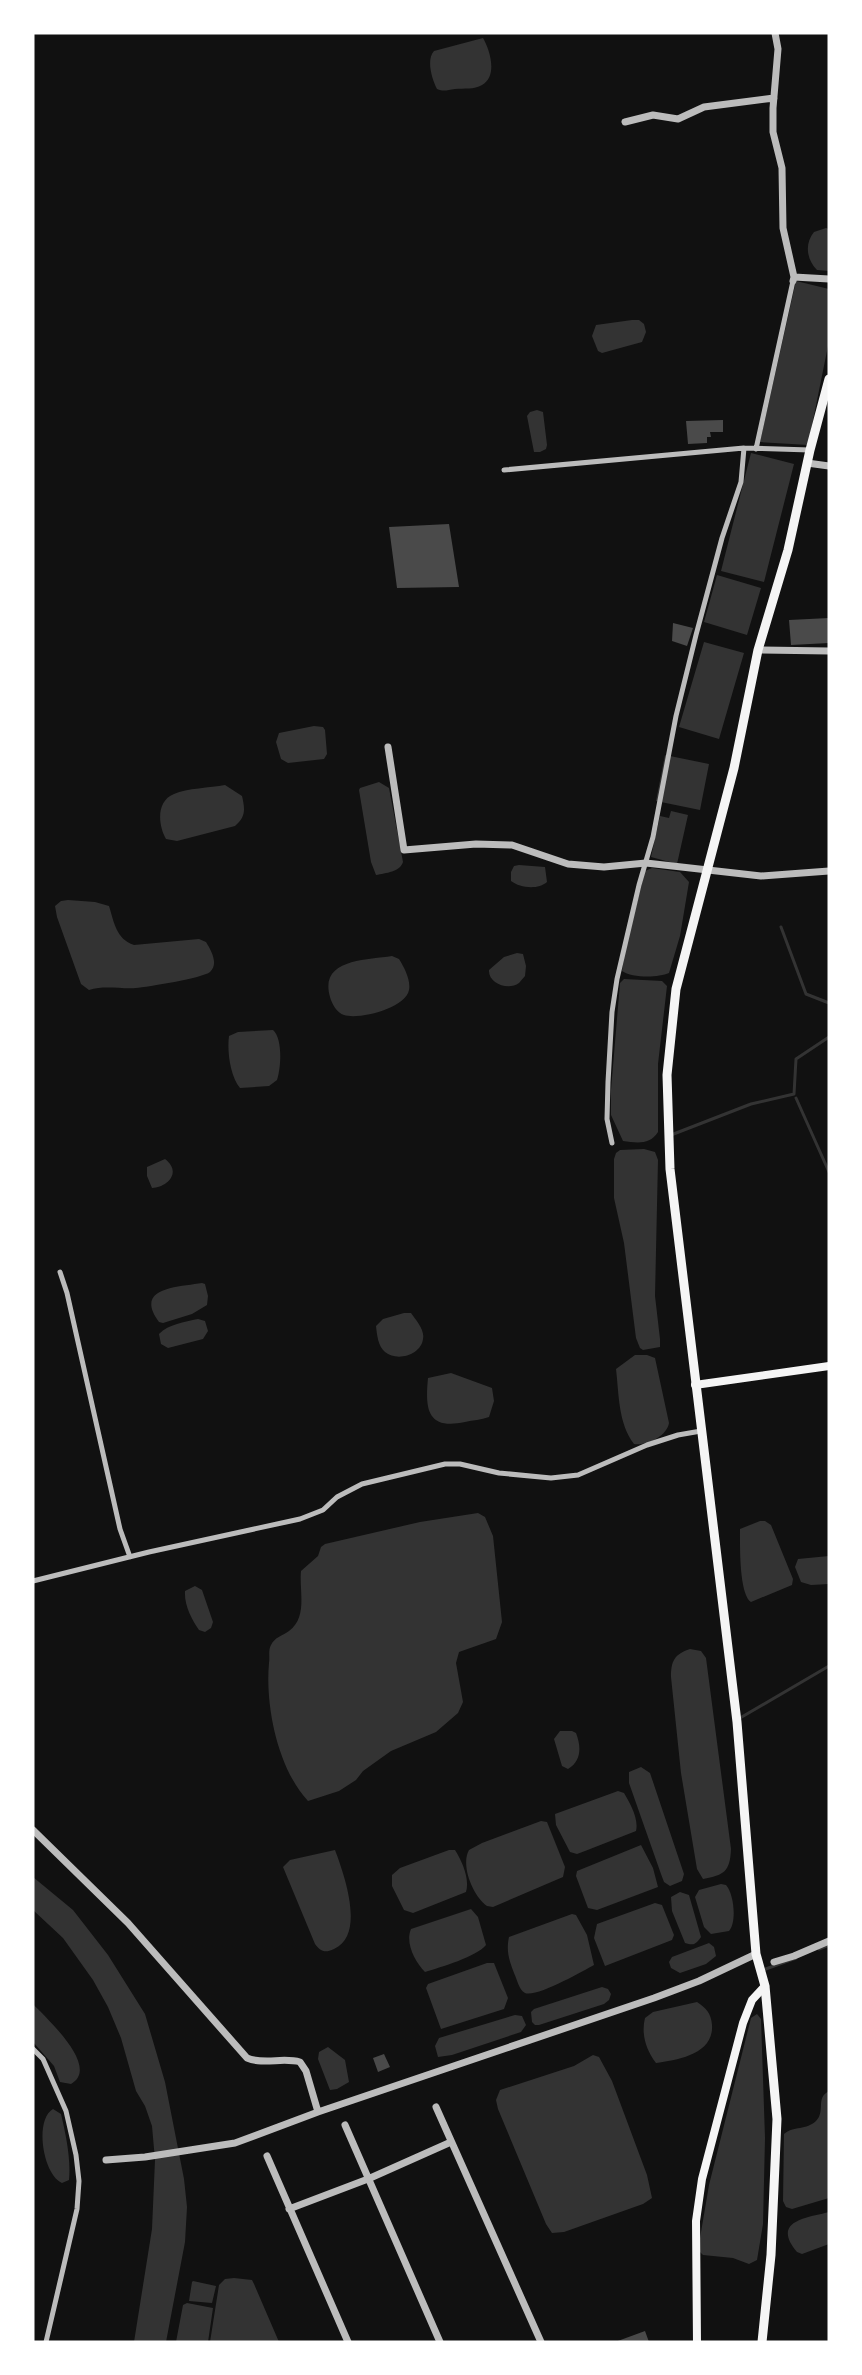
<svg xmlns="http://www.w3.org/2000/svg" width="862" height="2375" viewBox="0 0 862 2375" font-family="'Source Sans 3',sans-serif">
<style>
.water{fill:#333}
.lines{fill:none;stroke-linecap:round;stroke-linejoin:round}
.stream{stroke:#333;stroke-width:3}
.building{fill:#4a4a4a}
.minor{stroke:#bcbcbc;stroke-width:5}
.tertiary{stroke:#bcbcbc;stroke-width:7}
.secondary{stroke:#f5f5f5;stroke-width:8}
.primary{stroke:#f5f5f5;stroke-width:8}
.trunk{stroke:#f5f5f5;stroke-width:9}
</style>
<rect width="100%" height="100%" fill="#111"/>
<path class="water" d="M483 38C490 50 498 76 482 85 474 90 464 88 455 89 447 90 444 92 437 89 432 79 426 60 434 51Z
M826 228 829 229V271L817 270C807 260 804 244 814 232Z
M796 281 829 289V341L808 445 760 442Z
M632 320H639L644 324 646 332 642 342 602 353 598 351 592 336 596 325Z
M537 410 543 412 547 445 546 449 540 452H534L527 416 530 412Z
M751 453 794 464 764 582 721 571Z
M717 575 761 588 747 635 704 622Z
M704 642 744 653 719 739 679 727Z
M314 726 323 727 325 730 327 754 324 759 288 763 281 759 276 742 279 733Z
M665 755 709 764 700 810 656 801Z
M379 782 389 788 403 862C400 872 386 873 376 875L371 862 359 790 360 788Z
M225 785 242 796C245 809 246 817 235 826L177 841 166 839C158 825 156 801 174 794 187 788 210 788 225 785Z
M671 811 688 815 677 864 651 857 660 816 669 818Z
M519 865 545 867 547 882C538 890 520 888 511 881V872L514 866Z
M652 868 680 872 689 882 680 936 669 973C658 978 632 978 622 971L625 951 645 871Z
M68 900 95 902 109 906C114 922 116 939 134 945L199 939 206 942C211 950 219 964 210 972 203 978 147 987 136 988 120 989 104 985 89 990L81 984 57 917 55 906 61 901Z
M517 953 523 954 526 966 525 976C523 978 521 981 519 983 508 991 488 983 489 970L504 957Z
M392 956 399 959C404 967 411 980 409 990 406 1008 359 1020 344 1015 337 1013 332 1004 330 997 319 959 366 960 392 956Z
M624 979 662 981 667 986 658 1064V1132C650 1145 637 1143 623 1141L611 1115V1090L620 983Z
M273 1030C283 1039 281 1068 277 1080L269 1086 240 1088C230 1076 227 1051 229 1036L238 1032Z
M644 1149 655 1152 658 1160 655 1296 660 1339V1347L643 1350 640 1348 636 1338 624 1243 614 1198V1159L616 1153 620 1150Z
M165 1159C182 1172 168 1187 152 1188L147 1176V1167Z
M202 1283 205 1284 208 1296 207 1305 192 1314 163 1323 159 1322C133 1287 179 1287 202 1283Z
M404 1313H411C416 1320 425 1330 423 1339 421 1355 397 1362 385 1352 378 1346 377 1335 376 1326L383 1319Z
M198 1319 205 1321 208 1331 203 1339 168 1348 161 1344 159 1334C169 1324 184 1322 198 1319Z
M635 1355H647L655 1358 669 1423C667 1436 647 1446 634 1444 618 1423 619 1394 616 1369Z
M451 1373 492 1388 494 1401 489 1417C481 1420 473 1420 465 1422 427 1430 425 1409 428 1378Z
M478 1513 485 1517 493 1536 502 1622 496 1639 459 1652 456 1663 463 1702 458 1713 436 1732 391 1751 363 1771 356 1780 339 1791 308 1801C278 1769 265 1706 269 1663 270 1657 268 1650 271 1645 275 1637 282 1636 289 1631 308 1617 299 1591 301 1571L318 1556 321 1547 325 1544 420 1522Z
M760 1521H765L771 1525 793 1579 792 1585 751 1602C739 1594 740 1545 740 1529Z
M829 1556V1584L811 1585 801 1582 795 1567 798 1559Z
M195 1586 202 1590 213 1622 211 1628 205 1632 199 1630C192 1620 184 1605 185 1591Z
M690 1649 701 1651 706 1658 731 1849C730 1872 724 1875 703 1879L697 1869 681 1773 671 1677C671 1662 674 1654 690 1649Z
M560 1731H572L576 1733C581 1746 582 1761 568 1769L562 1766 554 1739Z
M641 1767 650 1773 684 1874 682 1881 670 1886 664 1882 661 1874 629 1783V1772Z
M618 1791 624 1793C630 1803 639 1819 636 1831L585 1851 577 1854 570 1852 556 1825 555 1814Z
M541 1821 547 1822 565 1867 563 1877 493 1907 487 1906C474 1897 460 1866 469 1850L482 1843Z
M641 1845 653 1868 658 1887 597 1910 588 1908 576 1876 577 1871Z
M335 1850C344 1874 366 1935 334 1949 325 1953 321 1952 315 1944L283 1867 290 1860Z
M449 1850H455C462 1861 470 1879 466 1892L413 1913 404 1910 392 1886V1875L400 1868Z
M33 1877 73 1910 108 1955 145 2014 165 2082 184 2179 187 2207 185 2242 166 2342H134L152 2229 155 2160 152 2126 145 2106 136 2091 121 2038 108 2007 93 1980 63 1938 33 1910Z
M721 1884 726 1885C734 1894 737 1922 729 1931L711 1934 704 1927 695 1897 699 1890Z
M680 1892 689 1895 701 1937C696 1944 694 1946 685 1943L672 1911 671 1897Z
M655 1903 662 1905 674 1935 672 1940 605 1966 594 1938 597 1924Z
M471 1909 478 1917 486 1945C476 1957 441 1967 425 1972 415 1962 405 1943 411 1929Z
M572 1914 576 1915 587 1935 594 1965C583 1971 536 1998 525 1993 519 1990 517 1979 514 1973 509 1960 506 1951 509 1937Z
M709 1943 714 1947 716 1956 706 1964 680 1973 671 1968 669 1962 672 1957Z
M487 1963H494L508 1998 504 2009 441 2029 426 1988 428 1984Z
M602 1987 608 1989 611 1994 609 2000 604 2004 539 2025H535L532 2022 531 2012 534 2009Z
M697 2002C706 2008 711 2013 712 2025 714 2054 678 2060 656 2063 646 2050 641 2034 645 2018L653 2012Z
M33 2004C46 2018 101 2067 71 2084L60 2082 54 2066 33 2042Z
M757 2014 761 2019 765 2138 763 2224 757 2260 749 2264 733 2258 703 2255 700 2252 699 2244 709 2185 751 2018Z
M515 2015 522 2016 526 2025 521 2032 452 2055 438 2057 435 2046 439 2038Z
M328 2047 345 2060 349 2082 337 2089 330 2090 318 2059 319 2052Z
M593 2055 599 2057 612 2081 647 2175 652 2198 643 2204 564 2232 552 2233 546 2224 498 2109 496 2100 500 2090 574 2066Z
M829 2091V2198L792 2209 786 2207 783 2201 784 2134C793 2126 807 2130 816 2121 826 2111 815 2098 829 2091Z
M53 2109 61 2114C66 2135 71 2159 69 2180L62 2183C43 2175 34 2120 53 2109Z
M829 2212V2244L802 2254 797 2252C771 2221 806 2218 829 2212Z
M234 2278 252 2280 254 2284 279 2342H210L219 2285 225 2279Z
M193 2281 216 2286 212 2303 189 2301 192 2282Z
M187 2303 213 2308 208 2342H176L183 2305Z"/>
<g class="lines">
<path class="stream" d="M781 927 806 994 829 1003
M796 1098 829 1172
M671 1135 751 1104 794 1094 796 1059 829 1037
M740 1718 829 1666
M819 1949 829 1945
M763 1970 796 1958"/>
</g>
<path class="building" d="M723 420V432H710L711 437H707V443L688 444 686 421Z
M449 524 459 587 397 588 389 527Z
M829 618V643L791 645 789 620Z
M673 623 693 628 687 646 672 641Z
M384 2054 390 2067 378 2072 373 2058Z
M645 2331 649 2342H615Z"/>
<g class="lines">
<path class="minor" d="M756 449 793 281
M504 470 744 448 810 450
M612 1143 607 1119 608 1082 612 1012 617 979 639 885 653 837 676 716 696 635 722 538 741 482 744 448
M60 1272 67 1293 120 1529 130 1557
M33 1581 149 1552 300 1519 323 1510 337 1497 362 1484 445 1464H460L499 1473 551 1478 578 1475 647 1445 678 1435 701 1431
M33 2049 43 2059 66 2111 76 2155 79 2181 77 2209 46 2342"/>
<path class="tertiary" d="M775 33 778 49 773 108V132L782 168 783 228 794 277 793 281
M625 122 653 115 678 119 704 107 774 98
M794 277 829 279
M807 463 829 466
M758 650 829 651
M388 747 404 850 476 844 512 845 568 864 604 867 646 863 761 876 829 871
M33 1830 128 1923 247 2058C264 2065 283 2057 300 2062L306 2071 318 2112
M774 1962 794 1956 829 1941
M436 2107 541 2342
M345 2125 440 2342
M267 2156 348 2342
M106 2160 145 2157 235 2143 318 2112 654 1998 699 1981 756 1954
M289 2209 368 2179 451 2142"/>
<path class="secondary" d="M697 2342 696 2221 702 2179 743 2023 752 2000 765 1986"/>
<path class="primary" d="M695 1385 829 1366"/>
<path class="trunk" d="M762 2342 771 2255 777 2119 765 1986 756 1954 737 1722 670 1169 667 1075 676 989 734 768 758 650 788 550 810 450 829 379"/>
</g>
<rect width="862" height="2375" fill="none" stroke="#ffffff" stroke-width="69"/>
</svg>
